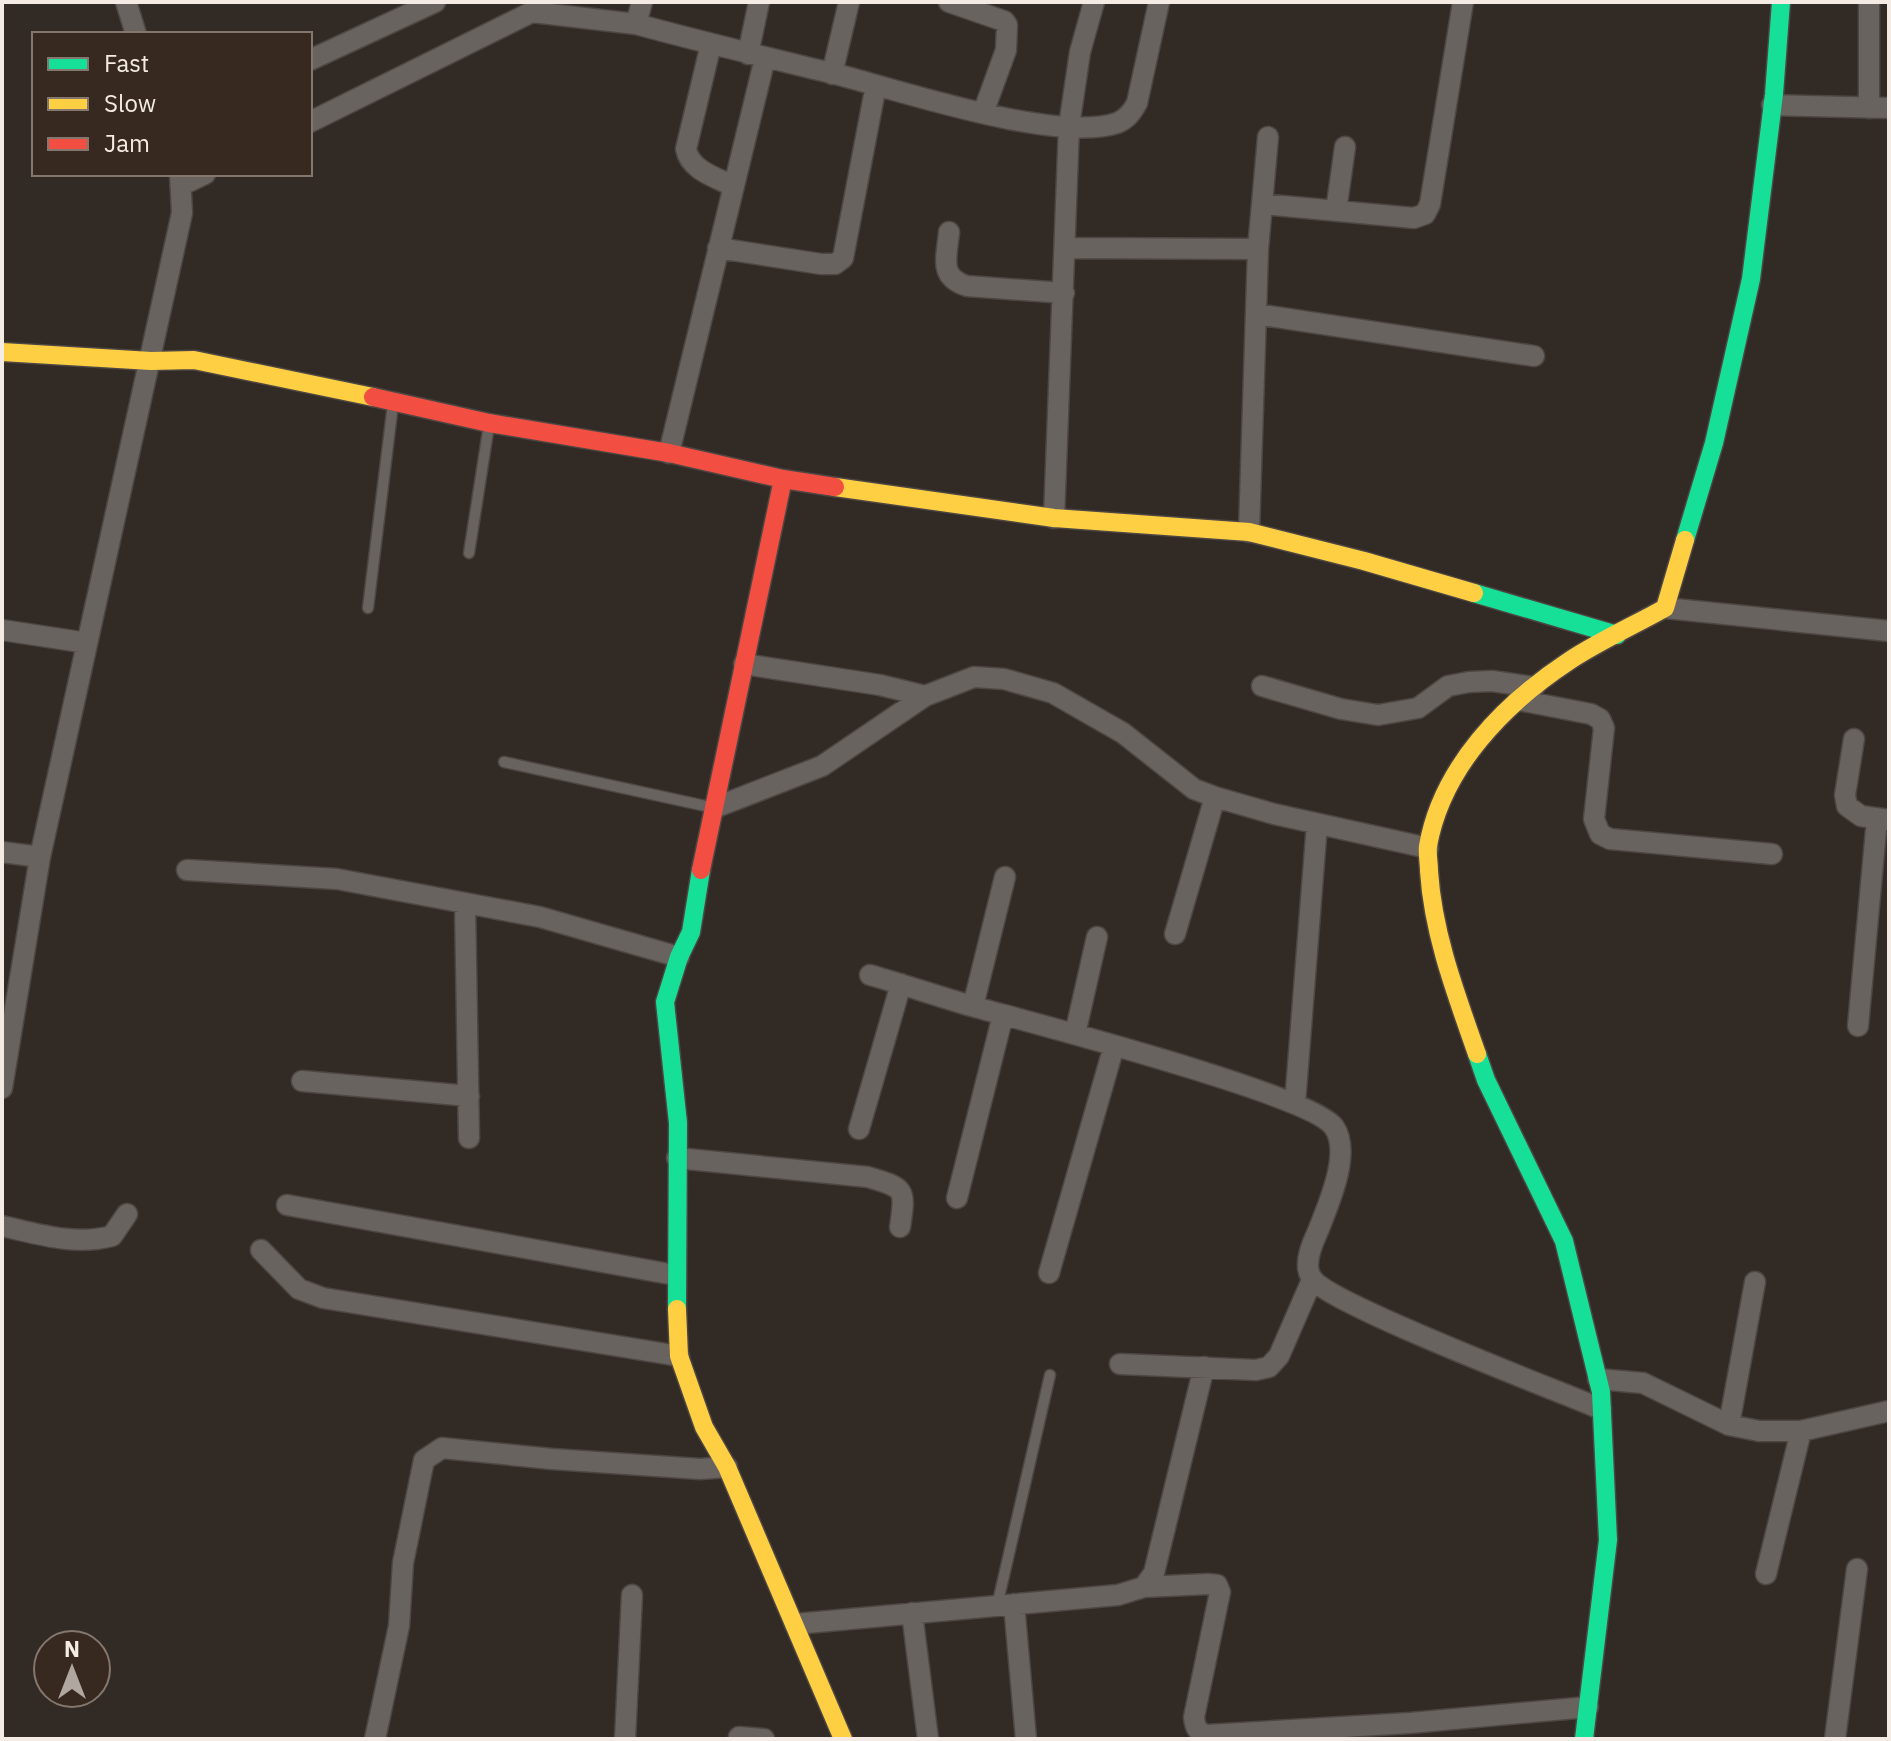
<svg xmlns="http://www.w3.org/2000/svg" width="1891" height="1741" viewBox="0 0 1891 1741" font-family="'IBM Plex Sans',sans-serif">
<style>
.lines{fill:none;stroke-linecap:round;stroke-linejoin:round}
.lane-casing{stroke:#4d4642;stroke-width:13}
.street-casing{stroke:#4d4642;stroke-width:23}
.fast-casing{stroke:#4d4642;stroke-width:21}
.slow-casing{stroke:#4d4642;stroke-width:21}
.jam-casing{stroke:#4d4642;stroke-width:21}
.lane{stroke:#69635f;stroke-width:10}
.street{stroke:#69635f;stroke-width:20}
.fast{stroke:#16e098;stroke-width:18}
.slow{stroke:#ffcf43;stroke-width:18}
.jam{stroke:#f24e42;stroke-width:18}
</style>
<rect width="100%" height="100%" fill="#312a25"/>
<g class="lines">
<g class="lane-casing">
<path id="lane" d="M469 553 489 425
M368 608 393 404
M504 762 710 807
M997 1606 1050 1375"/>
</g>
<g class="street-casing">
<path id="street" d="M126 2 136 34
M949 2 1004 21 1007 25 1006 50 983 113
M1869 2V108
M636 24C705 43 774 59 843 76 905 92 1058 143 1117 123 1127 119 1132 112 1137 103L1159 2
M711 44 686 149C690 170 715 177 733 186
M748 54 759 2
M310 60 435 2
M832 74 849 2
M1772 105 1889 108
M310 122 532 12 636 24 642 2
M182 185 205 174
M1262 204 1414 218 1425 214 1430 204 1463 2
M1336 211 1345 147
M949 232C947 257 938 277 967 286L1064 293
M718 248 821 264H835L843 258 876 85
M1066 248 1258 249
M1256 314 1534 356
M669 453 765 58
M1054 518 1069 126 1080 52 1094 2
M1249 532 1258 249 1268 137
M1665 608 1889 631
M2 630 87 643
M744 664 880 685 925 696
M1262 686 1341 709 1378 715 1418 708 1448 686 1469 682 1492 681 1534 687
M1518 700 1591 714 1600 719 1604 728 1594 819 1600 834 1610 839 1772 854
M1854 739 1845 795 1847 806 1861 816 1889 820
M714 808 822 766 925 696 974 677 1004 679 1053 693 1123 733 1194 789 1215 797 1274 814 1428 848
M2 852 40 857
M187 870 337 879 540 917 679 957
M465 903 469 1138
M1175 934 1215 797
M870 975C905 985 940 997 975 1007 1029 1022 1312 1095 1334 1127 1352 1153 1328 1205 1318 1231 1312 1244 1303 1264 1311 1277 1325 1303 1559 1391 1601 1409
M973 1006 1005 877
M1858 1026 1877 819
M1075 1034 1097 937
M302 1081 469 1096
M2 1088 40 857 182 213 180 174
M1295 1103 1317 824
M859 1129 901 984
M677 1158 868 1177C905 1188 906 1188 900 1227
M957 1198 1003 1015
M287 1205 675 1275
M2 1226C38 1234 75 1246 112 1236L127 1214
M261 1250 299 1289 323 1298 679 1356
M1049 1273 1114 1046
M1120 1364 1256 1370 1269 1367 1279 1356 1312 1280
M1598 1379 1643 1383 1729 1425 1759 1431H1801L1889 1411
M1729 1425 1755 1282
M1766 1574 1801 1431
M1144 1587 1208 1584 1217 1585 1220 1592 1194 1717C1195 1727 1197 1732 1207 1735L1410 1723 1588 1707
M1014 1604 1026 1739
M912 1613 928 1739
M795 1624 1118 1595 1144 1587 1154 1573 1204 1367
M739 1737 764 1739
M375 1739 399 1626 403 1563 424 1460 442 1448 552 1459 700 1469 727 1467
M625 1739 632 1595
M1835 1739 1857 1569"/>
</g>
<g class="fast-casing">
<path id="fast" d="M1685 540 1714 443 1751 279 1774 94 1781 2
M1474 593 1617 635
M1477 1054 1486 1080 1564 1241 1601 1392 1608 1540 1584 1739
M677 1309 678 1123 665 1002 679 957 691 932 701 870"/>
</g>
<g class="slow-casing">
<path id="slow" d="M2 352 151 361 194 360 373 397
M835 487 1054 518 1249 532 1364 561 1474 593
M1477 1054C1456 994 1433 934 1429 871 1429 863 1427 854 1428 846 1442 767 1504 704 1569 661 1599 641 1633 626 1665 608L1685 540
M677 1309 679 1356 704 1427 727 1467 843 1739"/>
</g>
<g class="jam-casing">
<path id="jam" d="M373 397 489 423 669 453 783 479 835 487
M701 870 783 479"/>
</g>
<use href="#lane" class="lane"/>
<use href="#street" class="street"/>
<use href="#fast" class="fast"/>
<use href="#slow" class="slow"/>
<use href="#jam" class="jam"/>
</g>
<rect width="1891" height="1741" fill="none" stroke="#f4ebe4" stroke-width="8"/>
<rect x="32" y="32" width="280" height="144" fill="#37291f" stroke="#83776e" stroke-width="2"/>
<rect x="48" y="58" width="40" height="12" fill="#16e098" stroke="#83776e" stroke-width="2"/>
<text x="104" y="72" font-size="24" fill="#f4ebe4">Fast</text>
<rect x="48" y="98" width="40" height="12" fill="#ffcf43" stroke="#83776e" stroke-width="2"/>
<text x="104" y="112" font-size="24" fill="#f4ebe4">Slow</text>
<rect x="48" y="138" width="40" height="12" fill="#f24e42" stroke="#83776e" stroke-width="2"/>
<text x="104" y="152" font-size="24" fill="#f4ebe4">Jam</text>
<g transform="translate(72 1669)"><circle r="38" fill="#37291f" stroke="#83776e" stroke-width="2"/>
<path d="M0-6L14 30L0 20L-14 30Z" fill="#b0a7a1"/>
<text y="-12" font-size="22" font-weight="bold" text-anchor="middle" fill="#f4ebe4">N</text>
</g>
</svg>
